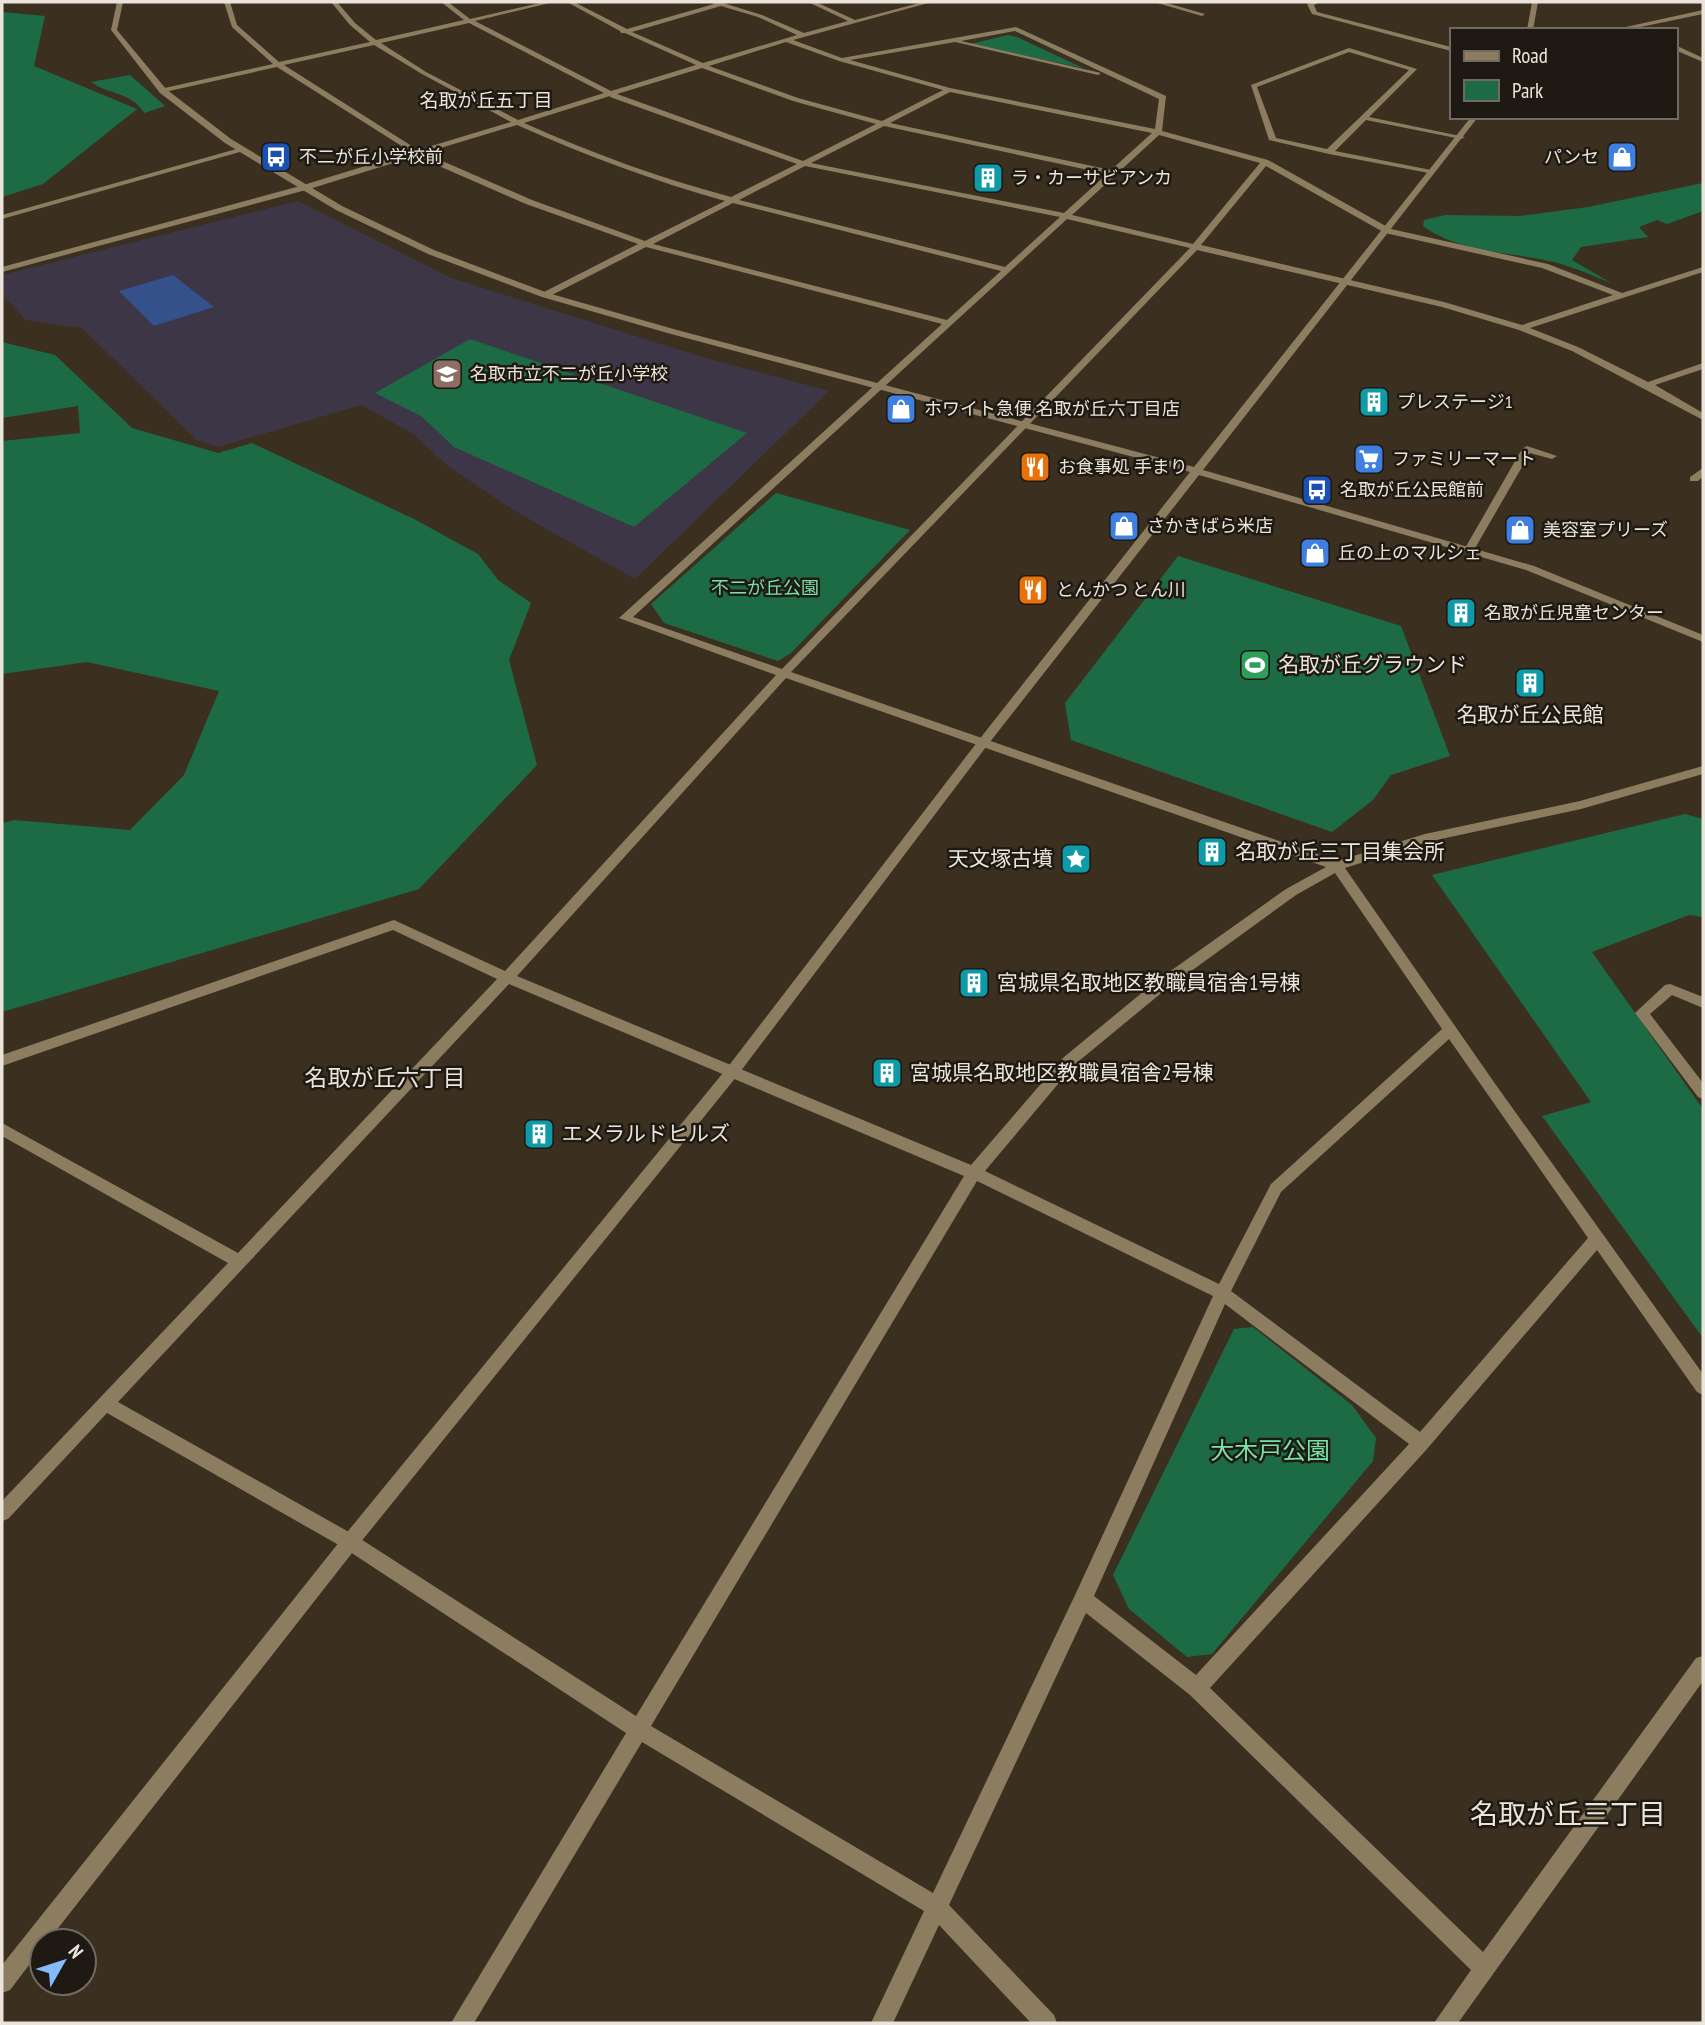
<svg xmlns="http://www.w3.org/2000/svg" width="1705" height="2025" viewBox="0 0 1705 2025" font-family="'PT Sans Narrow','Noto Sans JP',sans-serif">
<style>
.education{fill:#3d3647}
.green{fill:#1d6b45}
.water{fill:#35518b}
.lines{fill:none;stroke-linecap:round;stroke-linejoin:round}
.minor{fill:#8c7d60;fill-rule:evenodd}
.tertiary{fill:#8c7d60;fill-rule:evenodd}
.labels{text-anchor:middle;stroke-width:5;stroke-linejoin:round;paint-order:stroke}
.far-poi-label{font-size:18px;fill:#ebe4da;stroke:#1e1912;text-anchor:start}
.far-park-label{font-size:18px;fill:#78e3a7;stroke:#1e1912}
.far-neighbourhood-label{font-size:19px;fill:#ebe4da;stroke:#1e1912}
.poi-label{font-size:21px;fill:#ebe4da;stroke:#1e1912;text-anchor:start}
.neighbourhood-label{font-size:23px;fill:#ebe4da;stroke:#1e1912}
.near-park-label{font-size:24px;fill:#78e3a7;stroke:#1e1912}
.near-neighbourhood-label{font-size:28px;fill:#ebe4da;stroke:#1e1912}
</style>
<rect width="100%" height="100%" fill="#3b3020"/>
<path class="education" d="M298 201 451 278 702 357 829 391 635 579 515 511 448 466 412 433 361 405 218 447 197 440 82 328 26 320 2 294V275Z"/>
<path class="green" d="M2 12 45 16 34 66 137 109 43 184 2 197Z
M1008 35 1017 37 1083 68 970 44Z
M130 75 165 106 144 113C132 92 109 95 91 82Z
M1703 183V211L1667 224 1657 220 1639 227 1648 237 1581 247 1572 260 1611 283C1593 276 1574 267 1554 262 1512 252 1460 253 1423 226L1424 220 1445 215 1520 216 1588 207Z
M470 339 747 433 634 527 454 447 421 416 375 393Z
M2 342 55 355 132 428 218 453 252 443 414 519 478 554 498 580 531 603 509 660 537 765 419 889 2 1012V823L14 820 130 830 184 775 219 691 87 662 2 674V441L80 433 78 406 2 418Z
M776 493 910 530 791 653 778 661 664 623 651 604Z
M1178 556 1401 626 1450 756 1391 775 1373 800 1332 832 1071 740 1065 703Z
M1685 814 1703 819V917L1689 915 1592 952 1703 1109V1338L1542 1116 1591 1102 1432 875Z
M1253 1327 1352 1405 1376 1438 1373 1461 1212 1654 1187 1657 1129 1609 1113 1575 1234 1329Z"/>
<path class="water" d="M173 275 214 307 154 326 119 291Z"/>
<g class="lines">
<path class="minor" d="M224 2H230L237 25 279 62 370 42 350 25 331 2H337L355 23 376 40 464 20 441 2H448L470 19 544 2H554L475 21 611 91 696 65 625 33H621L620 31 567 2H574L627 29 714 4 711 2H720L762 15 804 33 848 21 808 2H816L855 20 923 2H932L793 40 842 58 1016 27 1166 96 1162 131 1268 160 1391 229 1548 264 1622 293 1703 267V272L1530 328 1578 347 1648 382 1703 363V369L1655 385 1703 413V420L1572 351 1519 330 1442 307 1197 250 791 672 1337 861 1425 834 1580 801 1703 766V774L1581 809 1427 842 1345 868 1496 1085 1703 1374V1395L1697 1392 1597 1250 1427 1449 1210 1688 1483 1952 1696 1658 1703 1656V1681L1458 2023H1434L1471 1970 1190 1695 1086 1613 949 1905 1054 2015 1057 2023H1031L939 1925 893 2023H871L924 1911 642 1742 474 2023H451L626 1733 344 1548 107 1413 8 1519 2 1521V1501L228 1263 2 1136V1123L238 1253 497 979 393 930 2 1066V1055L394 920 505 971 776 675 619 618 942 324 646 247 548 297H542V293L638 244 526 204 416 156 306 190 2 272V267L300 186 411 152 277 67 160 93V89L273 64 232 27ZM721 6 758 17 797 35 703 63 632 32ZM469 23 604 93 518 120 426 72 381 43ZM1015 31 1159 99 1155 129 950 88 850 60 955 42 1098 75 1101 73 961 41ZM786 42 839 61 943 90 882 121 798 98 709 66ZM374 45 422 74 511 122 418 150 284 65ZM702 68 793 101 876 124 803 161 617 94ZM950 92 1152 133 1111 170 890 123ZM610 96V97L797 164 731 197C660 178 591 153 524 123ZM517 125C584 155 654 181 725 201L645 241 532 200 424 153ZM884 126 1107 174 1064 213 811 163ZM1159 135 1260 163 1193 244 1072 215ZM805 166 1060 217 1005 267 739 200ZM1266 166 1385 233 1542 268 1613 295 1522 325 1444 302 1201 245ZM733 203 1001 271 947 320 653 244ZM1067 219 1190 248 782 669 633 617ZM786 678 1326 867 1286 889 1155 982 1064 1057 971 1165 517 976ZM1335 873 1442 1029 1271 1184 1219 1284 985 1171 1074 1065 1165 990 1296 895ZM509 984 964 1176 636 1716 356 1536 118 1402ZM1449 1039 1588 1238 1420 1432 1231 1291 1281 1192ZM977 1181 1213 1296 1076 1593 933 1893 651 1726ZM1225 1304 1409 1444 1196 1675 1094 1596Z
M1154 2H1163L1205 14 1202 16Z
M1311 2H1320L1314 5 1317 12 1451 47V51L1312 14 1307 4Z
M1703 10V14L1626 30H1612Z
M1675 45 1703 58V62L1675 50Z
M1349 48 1417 69 1369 117 1465 137 1461 139 1366 120 1335 151 1431 170H1434V174L1329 154 1269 140 1251 85ZM1349 52 1409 70 1327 149 1276 138 1257 87Z
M240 148 247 150 2 219V215Z
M1527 446 1557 456 1552 459 1530 453 1474 550 1469 553 1465 552 1464 550 1522 449Z
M1703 468V476L1698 481H1690V477Z
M1670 984 1703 997V1008L1672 995 1650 1014 1703 1083V1099L1698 1097 1635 1013 1665 985Z"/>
<path class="tertiary" d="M117 2H123L117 30 166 89 231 139 342 206 434 250 548 293 677 330 1194 467 1471 117H1478L1203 470 1534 566 1703 635V642L1526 570 1199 475 986 747 737 1076 356 1548 48 1941H42V1948L10 1990 2 1993V1965L344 1536 727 1068 978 741 1190 472 671 334 542 297 428 254 336 210 225 143 160 93 111 30Z
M1532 2H1538L1533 30H1527Z"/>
</g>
<defs>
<g id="bus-square" transform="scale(1.575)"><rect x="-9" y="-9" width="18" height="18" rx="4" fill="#1a4fb4" stroke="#1e1912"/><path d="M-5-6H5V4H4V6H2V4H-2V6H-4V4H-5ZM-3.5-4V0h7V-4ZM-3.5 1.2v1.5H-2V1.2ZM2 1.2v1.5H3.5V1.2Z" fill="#fff"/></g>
<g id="shop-square" transform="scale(1.575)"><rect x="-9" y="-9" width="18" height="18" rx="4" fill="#3f7fe0" stroke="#1e1912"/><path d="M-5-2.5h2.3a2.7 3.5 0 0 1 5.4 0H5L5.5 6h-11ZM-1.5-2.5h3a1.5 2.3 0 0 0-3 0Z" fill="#fff"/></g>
<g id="building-square" transform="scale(1.575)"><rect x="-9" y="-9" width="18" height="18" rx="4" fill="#0f9aa8" stroke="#1e1912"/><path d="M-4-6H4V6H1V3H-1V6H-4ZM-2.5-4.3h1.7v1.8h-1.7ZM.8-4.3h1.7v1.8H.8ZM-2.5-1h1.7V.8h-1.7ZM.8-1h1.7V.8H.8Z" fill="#fff"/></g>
<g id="school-square" transform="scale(1.575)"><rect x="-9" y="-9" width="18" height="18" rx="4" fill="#8d6e63" stroke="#1e1912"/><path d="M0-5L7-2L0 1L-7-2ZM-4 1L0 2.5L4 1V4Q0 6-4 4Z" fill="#fff"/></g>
<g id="supermarket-square" transform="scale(1.575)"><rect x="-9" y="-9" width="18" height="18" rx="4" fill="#3f7fe0" stroke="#1e1912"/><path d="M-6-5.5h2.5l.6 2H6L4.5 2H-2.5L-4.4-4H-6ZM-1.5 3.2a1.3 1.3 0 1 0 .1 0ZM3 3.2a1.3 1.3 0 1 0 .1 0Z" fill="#fff"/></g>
<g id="restaurant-square" transform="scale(1.575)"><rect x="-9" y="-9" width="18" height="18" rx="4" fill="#e8710a" stroke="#1e1912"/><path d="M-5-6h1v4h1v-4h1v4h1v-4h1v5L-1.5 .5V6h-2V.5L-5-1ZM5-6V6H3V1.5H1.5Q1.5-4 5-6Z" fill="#fff"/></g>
<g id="stadium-square" transform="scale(1.575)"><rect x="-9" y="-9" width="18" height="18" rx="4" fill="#2e9e5b" stroke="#1e1912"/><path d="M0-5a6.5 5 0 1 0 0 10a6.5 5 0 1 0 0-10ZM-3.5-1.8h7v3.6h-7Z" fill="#fff"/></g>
<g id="sight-square" transform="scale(1.575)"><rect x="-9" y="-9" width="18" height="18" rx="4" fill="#0f9aa8" stroke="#1e1912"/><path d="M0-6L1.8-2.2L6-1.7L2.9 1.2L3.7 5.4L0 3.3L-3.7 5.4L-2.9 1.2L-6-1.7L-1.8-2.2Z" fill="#fff"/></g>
</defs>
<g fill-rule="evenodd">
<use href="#bus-square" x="276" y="157"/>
<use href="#shop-square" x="1622" y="157"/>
<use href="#building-square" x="988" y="178"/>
<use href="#school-square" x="447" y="374"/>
<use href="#building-square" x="1374" y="402"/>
<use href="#shop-square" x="901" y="409"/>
<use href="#supermarket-square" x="1369" y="459"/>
<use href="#restaurant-square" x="1035" y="467"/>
<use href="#bus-square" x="1317" y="490"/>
<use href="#shop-square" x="1124" y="526"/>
<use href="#shop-square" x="1520" y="530"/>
<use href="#shop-square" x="1315" y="553"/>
<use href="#restaurant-square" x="1033" y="590"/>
<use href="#building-square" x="1461" y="613"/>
<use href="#stadium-square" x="1255" y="665"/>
<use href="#building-square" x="1530" y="683"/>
<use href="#building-square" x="1212" y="852"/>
<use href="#sight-square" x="1076" y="859"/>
<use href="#building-square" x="974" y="983"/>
<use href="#building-square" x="887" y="1073"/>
<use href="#building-square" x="539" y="1134"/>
</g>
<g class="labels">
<g class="far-poi-label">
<text x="299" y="163">不二が丘小学校前</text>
<text x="1599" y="163" text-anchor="end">パンセ</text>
<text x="1011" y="184">ラ・カーサビアンカ</text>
<text x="470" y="380">名取市立不二が丘小学校</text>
<text x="1397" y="408">プレステージ1</text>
<text x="924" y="415">ホワイト急便 名取が丘六丁目店</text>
<text x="1392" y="465">ファミリーマート</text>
<text x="1058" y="473">お食事処 手まり</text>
<text x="1340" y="496">名取が丘公民館前</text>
<text x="1147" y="532">さかきばら米店</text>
<text x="1543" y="536">美容室プリーズ</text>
<text x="1338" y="559">丘の上のマルシェ</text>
<text x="1056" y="596">とんかつ とん川</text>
<text x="1484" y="619">名取が丘児童センター</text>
</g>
<g class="far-park-label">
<text x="765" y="594">不二が丘公園</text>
</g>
<g class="far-neighbourhood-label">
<text x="486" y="107">名取が丘五丁目</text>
</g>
<g class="poi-label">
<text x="1278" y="672">名取が丘グラウンド</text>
<text x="1530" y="722" text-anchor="middle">名取が丘公民館</text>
<text x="1235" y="859">名取が丘三丁目集会所</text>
<text x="1053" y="866" text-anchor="end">天文塚古墳</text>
<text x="997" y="990">宮城県名取地区教職員宿舎1号棟</text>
<text x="910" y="1080">宮城県名取地区教職員宿舎2号棟</text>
<text x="562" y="1141">エメラルドヒルズ</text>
</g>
<g class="neighbourhood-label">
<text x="385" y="1086">名取が丘六丁目</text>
</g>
<g class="near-park-label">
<text x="1270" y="1459">大木戸公園</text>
</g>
<g class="near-neighbourhood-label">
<text x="1568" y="1824">名取が丘三丁目</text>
</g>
</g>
<rect width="1705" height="2025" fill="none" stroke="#ebe4da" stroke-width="7"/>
<rect x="1450" y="28" width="228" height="91" fill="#1e1912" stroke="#706a62" stroke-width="2"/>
<rect x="1464" y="51" width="35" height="10" fill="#8c7d60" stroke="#706a62" stroke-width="2"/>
<text x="1512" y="63" font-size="21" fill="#ebe4da">Road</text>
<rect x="1464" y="80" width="35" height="21" fill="#1d6b45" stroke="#706a62" stroke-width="2"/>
<text x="1512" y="98" font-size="21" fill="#ebe4da">Park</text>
<g transform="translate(63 1962) rotate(51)"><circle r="33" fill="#1e1912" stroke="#706a62" stroke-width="2"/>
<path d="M0-5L12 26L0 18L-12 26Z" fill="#84bcfb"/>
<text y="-10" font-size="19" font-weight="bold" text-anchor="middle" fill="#ebe4da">N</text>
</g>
</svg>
